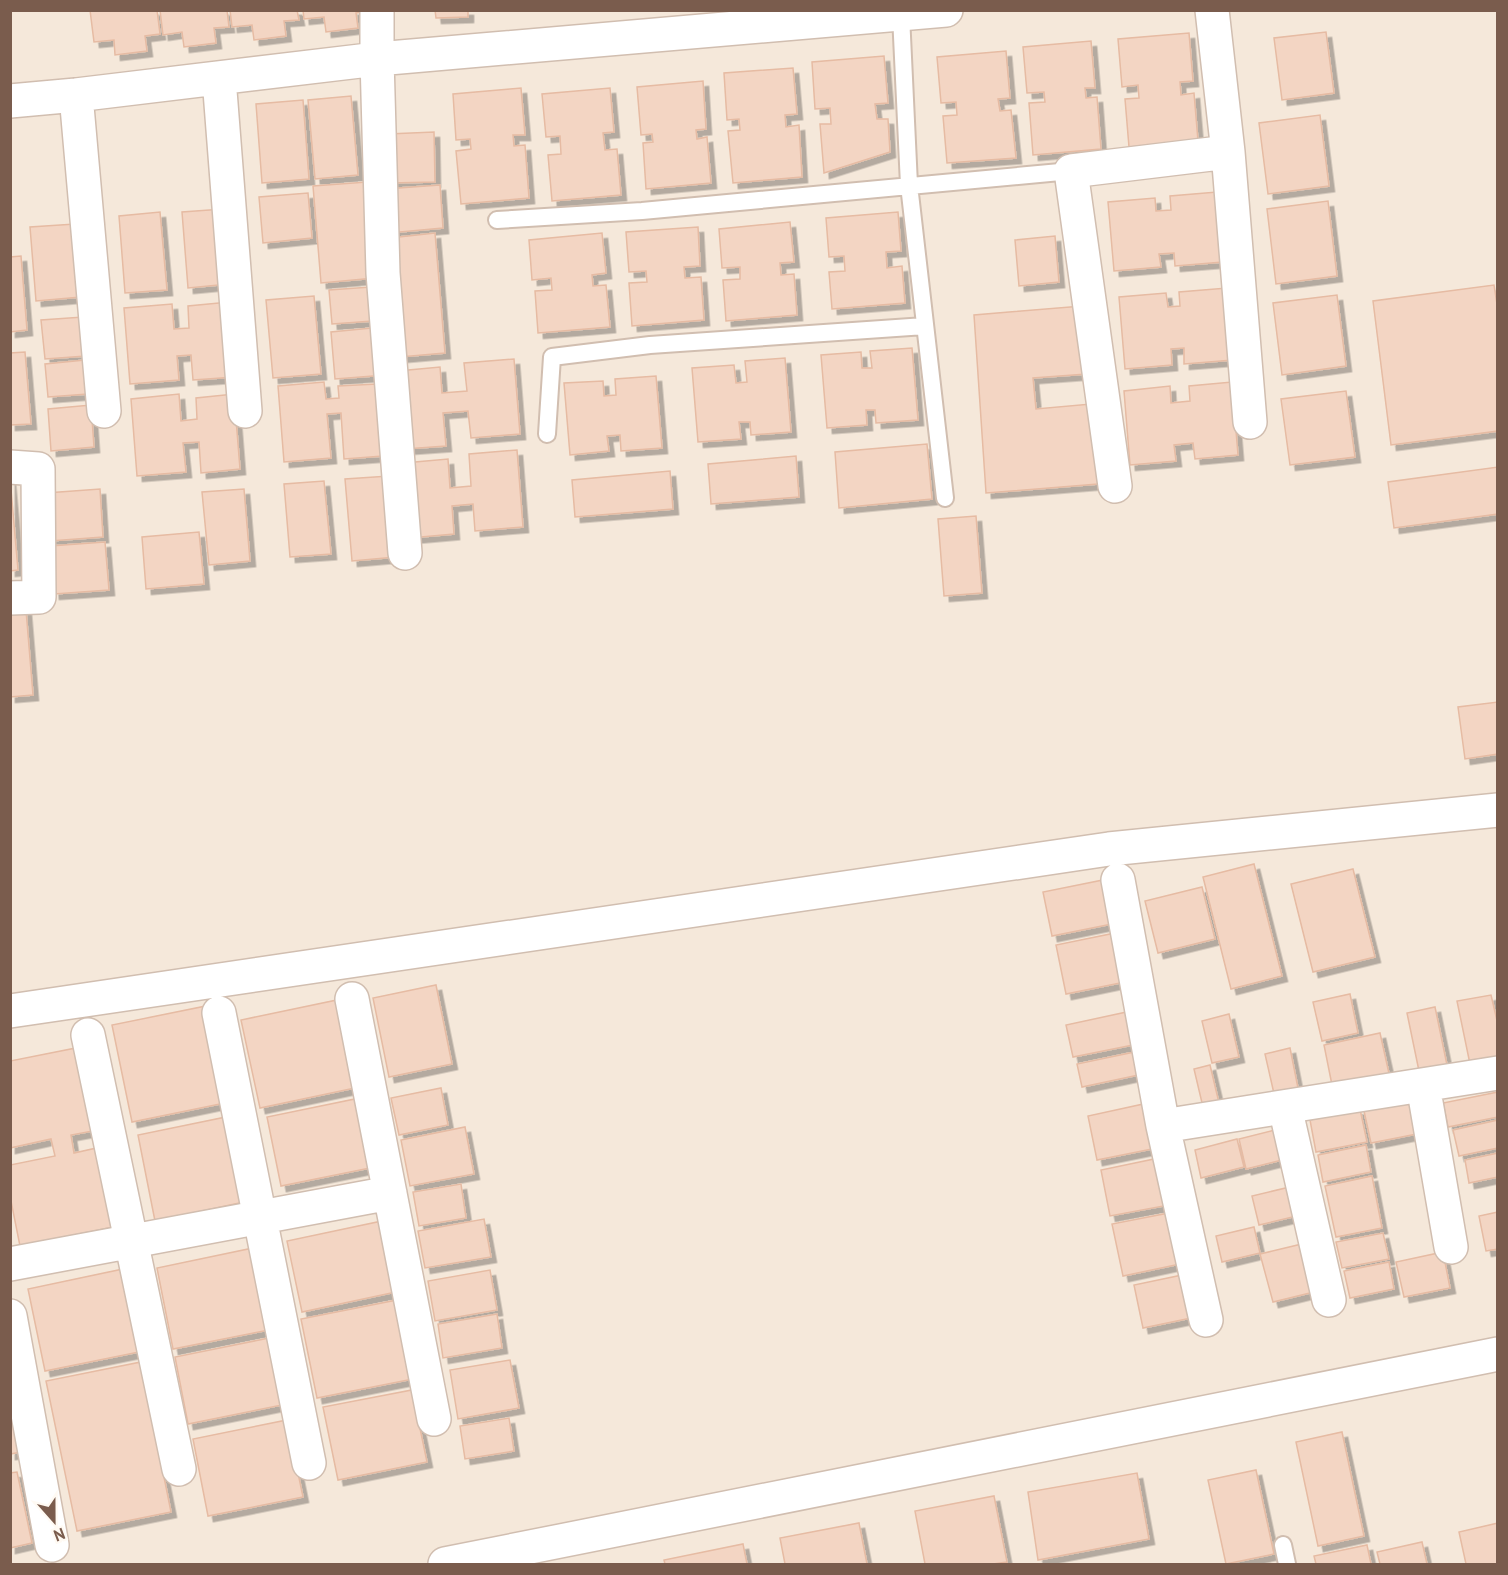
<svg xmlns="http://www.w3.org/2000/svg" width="1508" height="1575" viewBox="0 0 1508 1575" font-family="'PT Sans',sans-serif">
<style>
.residential{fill:#f5e8da}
.building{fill:#f3d5c3;stroke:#e6bba3;stroke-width:1.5;filter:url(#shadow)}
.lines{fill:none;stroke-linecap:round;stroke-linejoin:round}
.lane-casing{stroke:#d1beb0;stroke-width:20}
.street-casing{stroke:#d1beb0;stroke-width:36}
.lane{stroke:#fff;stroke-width:16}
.street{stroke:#fff;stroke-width:33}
</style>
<defs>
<filter id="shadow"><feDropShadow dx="5.5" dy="5.5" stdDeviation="0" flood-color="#0004"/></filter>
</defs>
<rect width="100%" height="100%" fill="#fdf6ec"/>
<path class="residential" d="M11 11H1497V1564H11Z"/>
<path class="building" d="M90 10H157L160 34 145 36 147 51 115 55 114 40 94 42Z
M160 10H227L229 27 214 28 216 43 184 47 182 32 163 35Z
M230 10H297L299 20 284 21 286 36 254 40 252 25 232 27Z
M303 10H370V11L356 13 358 28 326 32 324 17 304 19Z
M435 10H468V17L436 18Z
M1326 32 1334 93 1282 100 1274 38Z
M1189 33 1193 81 1180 82 1181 95 1194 93 1198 141 1129 147 1125 99 1139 98 1138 85 1122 87 1118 39Z
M1091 41 1095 88H1085L1086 98 1097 97 1101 149 1033 155 1029 103 1045 102 1044 92 1027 93 1023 47Z
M1006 51 1010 98 998 99 1000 111 1011 110 1016 158 947 163 943 116 957 115 956 102 941 103 937 57Z
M884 56 888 103 875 104 877 119H888L890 152 824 173 820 124H831L830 108 815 109 812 62Z
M793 68 797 114 785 115 786 127 799 125 802 177 733 183 728 131 740 130 739 119 727 120 724 73Z
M703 81 706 129 696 130 697 139 707 137 711 183 646 189 643 143 653 142 652 134 641 135 637 87Z
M521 88 525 135H513L514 146 525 145 529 198 461 204 456 151 471 149 470 139 456 140 453 94Z
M610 88 614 132 603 133 605 150 617 149 621 195 552 201 548 155 561 154 560 136 546 137 542 94Z
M351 96 358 175 315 179 308 100Z
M303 100 309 179 262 183 256 104Z
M1320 115 1329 186 1268 194 1259 123Z
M434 132 435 182 390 183 388 134Z
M367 182 375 278 321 283 313 186Z
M440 185 443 228 389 233 385 189Z
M1217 192 1223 262 1175 266 1174 253 1159 254 1161 267 1114 271 1108 202 1155 198 1156 211 1171 210 1170 196Z
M308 193 312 238 263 243 259 197Z
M1328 201 1337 276 1276 284 1267 209Z
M223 209 229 284 188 288 182 212Z
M160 212 167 290 125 293 119 216Z
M898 212 901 251 886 252 887 268 902 266 905 303 832 309 829 272 845 271 844 256 829 257 826 218Z
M790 222 794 262 780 263 781 275 794 274 797 315 726 321 723 280 740 279V267L722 268 719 229Z
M75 224 81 297 36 301 30 227Z
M698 227 700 266 684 267 685 278 701 277 704 320 632 326 629 283 647 282 646 271 629 272 626 232Z
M435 233 445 353 400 357 390 238Z
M602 233 606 273 592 275 593 286 606 285 610 327 538 333 535 291 552 290 551 278 532 280 529 240Z
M1055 236 1059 282 1019 286 1015 240Z
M21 256 27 330 10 332V257Z
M1494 285 1498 311V431L1391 445 1373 301Z
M371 287 373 321 332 324 329 290Z
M1227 288 1233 360 1184 364V348L1171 349 1172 365 1125 369 1119 297 1166 293 1168 307 1180 306 1179 292Z
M1337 295 1346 366 1282 375 1273 303Z
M314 296 321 374 273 378 266 300Z
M229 302 235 377 193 380 191 355 177 356 179 380 130 384 124 308 172 304 174 329 189 328 188 306Z
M1082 306 1087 374 1033 378 1036 409 1091 404 1098 484 986 493 974 315Z
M83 317 86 356 45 359 41 320Z
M382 327 386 375 335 379 331 332Z
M912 348 918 420 876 423 875 410H866L867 425 827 428 821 355 861 352 862 368H872L870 351Z
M25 352 31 424 10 425V353Z
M785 358 791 432 751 435 750 422H739L741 439 698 442 692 368 734 365 736 383 747 382 745 361Z
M514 359 520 434 471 438 468 411 443 413 446 446 405 449 398 371 440 367 442 393 467 391 464 363Z
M85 360 88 394 48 397 45 364Z
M656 376 662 448 621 451 620 435 607 436 609 451 570 455 564 383 603 381 604 396 616 395 615 379Z
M324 382 326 399 339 398 338 386 377 384 383 456 344 459 341 413 327 414 331 458 284 462 278 386Z
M1232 382 1238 455 1195 459 1193 443 1174 445 1176 461 1130 465 1124 391 1170 386 1171 403 1190 401 1189 386Z
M1346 391 1355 457 1290 465 1281 399Z
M179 394 181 421 197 419 196 398 234 394 240 469 201 473 199 442 183 443 186 472 137 476 131 399Z
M91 405 94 447 51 451 48 409Z
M927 444 932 499 839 508 835 452Z
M517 450 523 527 475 531 473 504 452 506 454 534 410 538 404 463 448 459 450 488 471 486 469 454Z
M796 456 799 497 711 504 708 464Z
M1498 467V514L1394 528 1388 482Z
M670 471 673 509 575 517 572 480Z
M389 476 396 557 352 561 345 479Z
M10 478 18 570 10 571Z
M324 481 331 554 290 557 284 484Z
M100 489 103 537 50 541 46 493Z
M244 489 250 561 209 565 202 492Z
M976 516 982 593 944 596 938 519Z
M199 532 204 584 146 589 142 537Z
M105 542 109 590 54 594 50 546Z
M25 598 33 695 10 697V599Z
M1498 702V754L1465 759 1458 707Z
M1254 864 1282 976 1231 989 1203 877Z
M1353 869 1375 957 1313 972 1291 884Z
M1108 879 1117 923 1052 936 1043 892Z
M1202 887 1215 939 1158 953 1145 901Z
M1120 932 1130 981 1066 994 1056 945Z
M436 985 452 1064 389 1077 373 998Z
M1350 994 1358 1033 1322 1041 1313 1002Z
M1491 995 1498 1025V1058L1470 1064 1457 1001Z
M337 1000 355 1088 260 1108 241 1020Z
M206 1006 225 1103 132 1122 112 1025Z
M1435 1007 1447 1065 1419 1071 1407 1013Z
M1136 1010 1143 1043 1073 1057 1066 1025Z
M1229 1014 1239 1057 1212 1063 1202 1021Z
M1380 1033 1390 1078 1333 1090 1324 1045Z
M81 1047 98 1130 71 1135 74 1153 101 1147 118 1226 20 1246 10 1196V1165L55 1156 51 1139 10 1148V1061Z
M1290 1048 1299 1093 1275 1098 1265 1054Z
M1144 1050 1148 1073 1082 1087 1077 1064Z
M1210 1065 1219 1103 1203 1107 1194 1069Z
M441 1088 448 1125 399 1135 391 1098Z
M1498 1092V1117L1448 1127 1443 1103Z
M355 1099 370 1168 281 1186 267 1117Z
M1415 1100 1422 1133 1371 1143 1364 1111Z
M1148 1103 1157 1148 1097 1160 1088 1116Z
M1360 1109 1367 1142 1316 1152 1310 1120Z
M226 1117 244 1202 155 1221 138 1135Z
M1498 1120V1148L1459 1156 1453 1130Z
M465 1127 474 1174 410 1186 401 1140Z
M1283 1128 1290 1158 1246 1169 1239 1139Z
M1237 1139 1244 1167 1201 1178 1195 1150Z
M1366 1145 1371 1172 1323 1182 1318 1155Z
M1498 1153V1177L1469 1183 1465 1160Z
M1159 1158 1169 1205 1110 1216 1101 1170Z
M1372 1176 1382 1228 1336 1237 1325 1186Z
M461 1184 466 1218 419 1226 413 1192Z
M1294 1186 1301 1215 1259 1225 1252 1196Z
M1174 1212 1185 1263 1123 1276 1112 1224Z
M1498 1212V1249L1486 1251 1479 1216Z
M484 1219 491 1257 425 1268 418 1231Z
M382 1221 396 1292 302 1312 287 1241Z
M1254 1227 1260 1253 1222 1262 1216 1236Z
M1383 1233 1389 1259 1342 1268 1336 1242Z
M1306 1243 1318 1291 1273 1302 1260 1254Z
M253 1248 269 1330 173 1349 157 1268Z
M1443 1252 1450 1288 1404 1297 1396 1262Z
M1389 1262 1394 1289 1350 1298 1344 1271Z
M123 1269 139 1352 45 1371 28 1289Z
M490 1270 497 1310 435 1321 428 1281Z
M1187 1274 1196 1317 1143 1328 1134 1285Z
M397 1300 413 1379 317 1398 301 1319Z
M497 1314 502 1348 443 1358 438 1324Z
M269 1338 282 1405 188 1424 175 1357Z
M510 1360 519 1408 458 1419 450 1370Z
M141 1362 171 1512 77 1531 46 1381Z
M412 1390 427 1462 338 1480 323 1407Z
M10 1395 22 1452 10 1454Z
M509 1418 514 1451 465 1459 460 1426Z
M287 1420 303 1497 208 1516 193 1439Z
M1342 1432 1364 1536 1318 1546 1296 1442Z
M1256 1470 1274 1554 1226 1564 1208 1480Z
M17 1472 32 1543 10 1548V1473Z
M1137 1473 1149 1539 1038 1560 1028 1492Z
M994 1496 1007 1562 993 1564H925L915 1511Z
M859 1523 867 1564H785L780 1538Z
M1498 1523V1564H1466L1459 1532Z
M1422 1542 1427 1564H1380L1377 1552Z
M743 1544 747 1564H665L664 1560Z
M1367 1545 1371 1564H1316L1314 1556Z"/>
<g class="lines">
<g class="lane-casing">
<path id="lane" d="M901 15 909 185 945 498
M497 220 642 211 1071 171
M547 434 552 357 650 345 925 326
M1283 1545 1287 1564"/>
</g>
<g class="street-casing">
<path id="street" d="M377 10V59L383 273 405 553
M1212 10 1228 152 1250 422
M219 78 245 411
M76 95 104 411
M10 101 76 95 377 59 946 10
M10 467 38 469 39 597 10 598
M1115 486 1071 171 1228 152
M1118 880 1163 1126 1206 1320
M352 999 434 1419
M10 1011 1109 849 1498 810
M219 1013 309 1463
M88 1035 179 1469
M1423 1085 1451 1247
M1285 1107 1329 1300
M1163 1126 1498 1073
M10 1264 390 1193
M10 1316 52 1545
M445 1564 1498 1354"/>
</g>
<use href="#lane" class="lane"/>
<use href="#street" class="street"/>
</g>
<rect width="1508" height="1575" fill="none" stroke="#7a5c4d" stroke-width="24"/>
<g transform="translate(54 1521) rotate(159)" stroke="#fffaf3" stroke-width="4.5" paint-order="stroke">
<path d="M0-4.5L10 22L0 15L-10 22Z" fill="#7a5c4d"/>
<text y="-9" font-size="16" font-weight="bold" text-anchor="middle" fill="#7a5c4d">N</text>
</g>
</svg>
